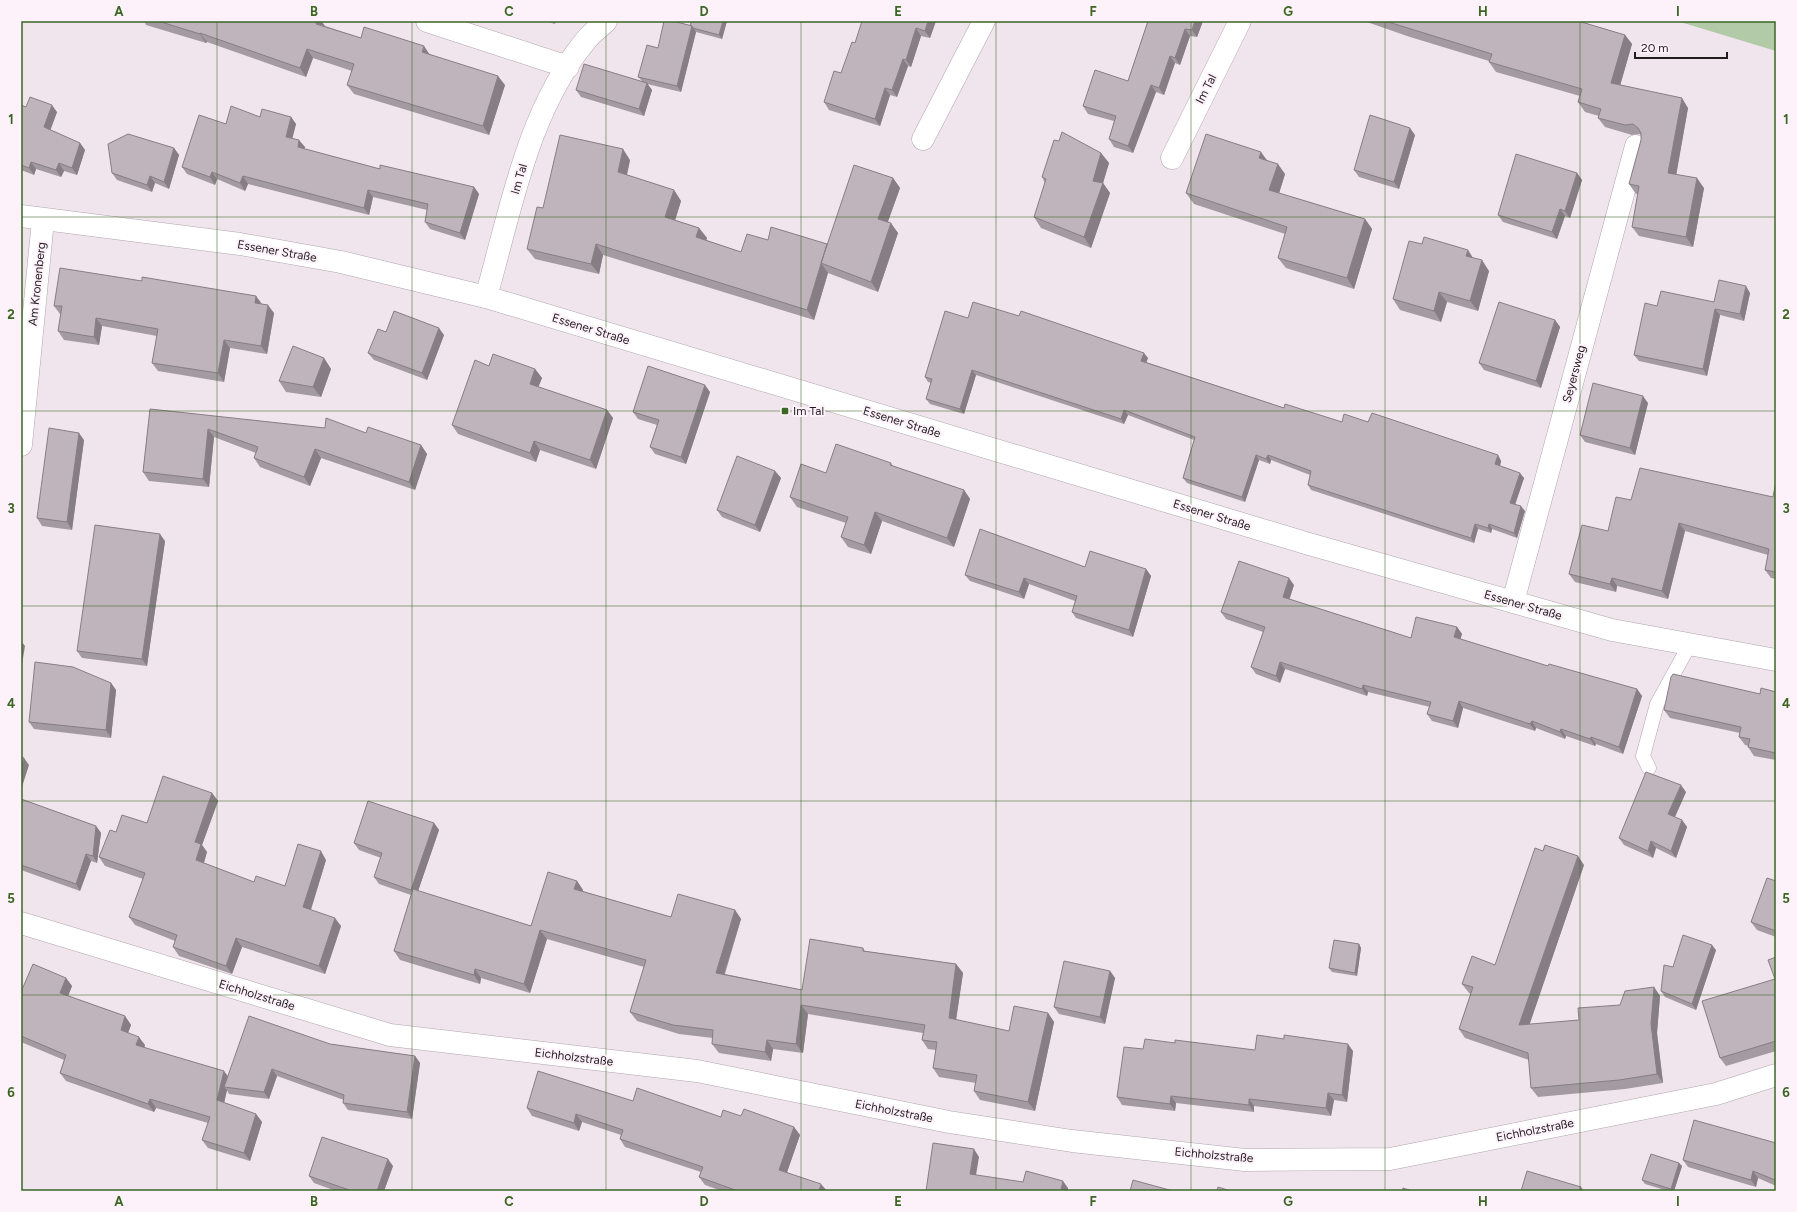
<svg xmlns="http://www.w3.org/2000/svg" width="1797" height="1212" viewBox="0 0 1797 1212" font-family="Figtree,sans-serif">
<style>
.green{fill:#b2caa8}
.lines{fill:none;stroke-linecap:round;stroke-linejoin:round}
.service-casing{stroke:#b0a5ac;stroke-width:15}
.minor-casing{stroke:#b0a5ac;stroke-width:23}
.tertiary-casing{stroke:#b0a5ac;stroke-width:23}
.service{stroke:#fff;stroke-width:14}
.minor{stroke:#fff;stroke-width:22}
.tertiary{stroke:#fff;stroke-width:22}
.wall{fill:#a49ba2}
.shaded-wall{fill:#867e84}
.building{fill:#bfb4bc;stroke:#867e84}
.grid{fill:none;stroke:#3b6623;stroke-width:1;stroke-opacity:0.55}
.poi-dot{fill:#3b6623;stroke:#fef2fa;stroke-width:1.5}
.labels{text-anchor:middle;stroke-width:4;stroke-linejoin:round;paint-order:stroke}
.street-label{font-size:12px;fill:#211d1f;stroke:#fef2fa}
.poi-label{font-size:12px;fill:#211d1f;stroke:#fef2fa;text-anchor:start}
.neatline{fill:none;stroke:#3b6623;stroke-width:1.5}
.grid-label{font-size:13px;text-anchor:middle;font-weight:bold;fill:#3b6623}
</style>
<rect width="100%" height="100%" fill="#f1e5ed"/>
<path class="green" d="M1677 21H1776V51Z"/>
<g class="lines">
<g class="service-casing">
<path id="service" d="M1649 768 1643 756 1657 704 1690 644"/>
</g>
<g class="minor-casing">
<path id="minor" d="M427 21 568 67
M923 139 984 21
M1172 158 1240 21
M486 297C511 210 527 112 586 40 592 33 600 27 606 21
M21 445 43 220
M1513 602 1636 146
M21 923 390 1035 697 1071 949 1122 1072 1141 1245 1160 1390 1159 1716 1094 1776 1075"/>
</g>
<g class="tertiary-casing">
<path id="tertiary" d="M21 216 240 244 341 262 486 297 1309 544 1612 630 1776 660"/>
</g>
<use href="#service" class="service"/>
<use href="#minor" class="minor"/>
<use href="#tertiary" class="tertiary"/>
</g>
<path class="wall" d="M144 21H321L325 26 361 38 429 54 505 85 489 135 354 94 347 85 352 71 313 58 306 77 207 42 206 43 146 25Z
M545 21H556L555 24Z
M692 21H727L722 39 696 32 681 92 647 84 652 90 644 116 581 97 576 90 642 81 638 77 658 48 690 25Z
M936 21 930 38 921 36 911 67 908 66 897 97 890 95 880 126 829 110 824 102 841 73 855 43Z
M1148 21H1203L1197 37 1190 36 1180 65 1175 63 1164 95 1156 92 1133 153 1114 147 1109 139 1114 121 1088 114 1083 106 1128 81Z
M1364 21H1578L1625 35 1632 44 1620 85 1688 108 1676 174 1704 188 1693 247 1639 236 1632 227 1638 194H1636L1629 184 1641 140V135L1640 134 1632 135 1605 127 1598 118 1599 116 1585 112 1578 102 1580 96 1496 72 1489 62V61L1410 37Z
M21 105 26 107 57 112 50 130 80 143 85 150 77 175 64 171 61 177 36 169 34 175 21 170Z
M260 117H291L296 124 292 138 305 147 304 149 380 169 474 187 479 194 465 240 430 229 425 222 427 210 373 197 369 215 248 184 245 191 217 179 215 185 187 174 182 167 226 124Z
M1415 135 1399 189 1359 177 1354 170Z
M174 148 179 155 169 189 155 183 152 192 117 180 112 173Z
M1101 153 1109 163 1103 183 1110 193 1091 248 1041 228 1034 217 1045 183 1042 177Z
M630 160 627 175 674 190 681 201 675 220 699 228 707 238 706 240 741 252 768 240 827 244 828 245 893 178 900 188 888 222 898 233 878 292 828 273 814 320 603 255 599 274 535 259 527 249 543 208Z
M1267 160 1285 174 1279 193 1365 219 1372 229 1354 289 1286 268 1278 258 1285 234 1194 204 1186 193Z
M1577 173 1582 180 1570 218 1565 216 1557 239 1503 222 1498 215Z
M1473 258 1489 271 1478 311 1447 302 1441 322 1400 310 1393 299Z
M142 281 256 296 261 304 274 313 267 354 230 348 224 382 158 371 152 363 157 336 102 326 99 345 64 340 58 331 61 314H60L54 306Z
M1750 293 1744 321 1720 315 1707 376 1639 361 1634 355 1714 302Z
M968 318 1148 358 1146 362 1284 408 1342 422H1368L1498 455 1501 461 1500 466 1524 478 1515 504 1525 511 1517 538 1492 529 1491 533 1478 529 1474 543 1437 531 1311 490 1308 485 1310 475 1271 460 1270 464 1259 460 1245 502 1187 483 1183 478 1194 440 1128 415 1124 424 976 375 964 414 930 404 926 399 931 383 928 382 925 377Z
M1555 320 1560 327 1541 388 1484 370 1479 363Z
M386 332 444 335 427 380 374 360 368 353Z
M324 358 331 369 321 397 286 392 279 381Z
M489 366 535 369 542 378 538 387 607 410 613 418 596 469 540 450 536 462 458 434 452 425Z
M710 392 686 464 655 454 650 447 657 425 638 419 633 412Z
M1648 403 1635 455 1585 442 1580 435Z
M150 409 421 445 427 454 415 490 321 458 310 486 260 467 254 458 256 453 214 437 209 487 149 481 143 472Z
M84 440 72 530 42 526 37 518Z
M891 463 893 466 964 490 970 499 954 547 882 521 871 554 848 547 841 537 846 523 797 507 790 497 826 473Z
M775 471 781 478 760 532 722 517 717 510Z
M1776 481V579L1771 578 1765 570 1768 555 1685 531 1668 599 1617 586 1616 592 1575 582 1569 574 1608 531 1631 500 1773 497Z
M165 541 147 666 82 658 77 651Z
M1085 567 1146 569 1151 576 1133 637 1076 618 1072 612 1075 601 1029 584 1024 599 970 581 965 575Z
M1294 585 1289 599 1411 638 1457 627 1462 634 1460 639 1548 666 1637 689 1642 696 1623 754 1596 744 1595 746 1566 736 1565 739 1536 728 1535 731 1463 708 1458 728 1432 721 1427 714 1430 707 1368 692 1367 696 1285 669 1280 683 1256 674 1251 667 1263 632 1226 619 1221 612Z
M111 683 116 690 111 738 34 729 29 722Z
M1776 692V760L1754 756 1748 747 1749 746 1745 745 1739 737 1740 733 1670 718 1664 710Z
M1686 792 1675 817 1682 820 1687 827 1676 858 1656 848 1653 858 1624 845 1619 838Z
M212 793 218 801 202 845 207 852 204 863 254 882 285 886 326 860 311 910 341 926 325 974 242 947 232 974 179 956 173 947 175 941 135 925 129 917 143 879 105 866 99 857 116 832 147 823Z
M21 799 96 826 101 833 97 863 91 861 80 891 21 870Z
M434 823 439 830 418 891 531 926 577 881 583 890 582 891 671 917 735 910 741 919 725 974 802 990 863 948 865 951 956 964 963 973 956 1020 1009 1031 1048 1013 1054 1022 1035 1111 980 1100 974 1091 976 1083 939 1077 933 1068 936 1050 928 1049 922 1040 923 1033 808 1014 803 1053 773 1049 771 1061 719 1053 712 1044 713 1038 679 1034 637 1021 630 1012 644 967 547 939 530 993 481 978 480 984 400 960 394 951 411 895 379 884 374 877 381 858 359 850 354 843Z
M1584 865 1529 1025 1579 1020 1620 1005 1654 987 1660 996 1657 1033 1663 1083 1625 1089 1538 1097 1531 1088 1529 1060 1465 1038 1459 1029 1471 994 1469 993 1462 984 1495 965Z
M1776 881V937L1757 930 1751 922Z
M1359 944 1361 948 1357 976 1332 972 1329 968Z
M1716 950 1696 1010 1665 997 1661 991 1673 967Z
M1776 957V1051L1726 1066 1720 1058 1775 979Z
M1110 971 1115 978 1105 1024 1059 1014 1054 1007Z
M66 978 72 986 68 996 125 1016 131 1025 128 1033 145 1045 144 1048 228 1077 330 1044 415 1056 420 1063 412 1119 348 1110 343 1103 344 1100 277 1076 269 1099 229 1094 227 1090 224 1103 256 1114 262 1122 250 1161 208 1148 202 1140 208 1123 156 1108 154 1112 66 1081 60 1073 64 1060 21 1042V992Z
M1175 1043 1255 1050 1353 1051 1347 1102 1334 1100 1331 1116 1254 1106V1112L1176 1103 1175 1111 1122 1105 1117 1097 1143 1049Z
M633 1101 721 1117 741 1116 794 1127 800 1135 787 1172 827 1191H722L705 1185 699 1177 701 1172 625 1147 620 1139 621 1135 582 1122 579 1131 532 1116 527 1108Z
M1776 1143V1186L1758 1178 1756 1187 1688 1167 1683 1160Z
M1679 1163 1682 1166 1674 1191H1668L1645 1184 1642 1180Z
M393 1166 384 1191H336L314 1183 309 1176Z"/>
<path class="shaded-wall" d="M317 21H321L325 26 316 24Z
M723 21H727L722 39 719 35Z
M928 21H936L930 38 925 31Z
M1195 21H1203L1197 37 1192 30Z
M692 26 696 32 681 92 677 86Z
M916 28 921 36 911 67 906 60Z
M1185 29 1190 36 1180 65 1175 58Z
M200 33 207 42 206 43 200 34Z
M1625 35 1632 44 1618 93 1611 83Z
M424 46 430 55 422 52Z
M307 49 313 58 306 77 300 68Z
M1170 56 1175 63 1164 95 1159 88Z
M903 59 908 66 897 97 892 90Z
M498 76 505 85 489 135 483 126Z
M647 83 652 90 644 116 639 109Z
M1151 85 1156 92 1133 153 1128 146Z
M885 88 890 95 880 126 875 119Z
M1682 98 1688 108 1675 182 1668 173Z
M52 105 57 112 49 134 44 127Z
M291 117 296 124 291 144 286 137Z
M1410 128 1415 135 1399 189 1394 182Z
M299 140 305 147 303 154 298 147Z
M80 143 85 150 77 175 72 168Z
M174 148 179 155 169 189 164 182Z
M623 149 630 160 625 183 618 172Z
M1261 152 1269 163 1259 158Z
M1101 153 1109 163 1103 183 1110 193 1091 248 1084 237 1093 181Z
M31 162 36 169 34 175 29 168Z
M59 163 64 171 61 177 56 170Z
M1278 164 1285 174 1277 200 1269 190Z
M212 172 217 179 215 185 210 177Z
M1577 173 1582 180 1570 218 1565 211Z
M150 176 155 183 152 192 147 185Z
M243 176 248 184 245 191 240 183Z
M893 178 900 188 885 229 878 219Z
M1697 178 1704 188 1693 247 1686 237Z
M474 187 479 194 465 240 460 233Z
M368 190 373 197 369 215 364 208Z
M674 190 681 201 673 227 665 217Z
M1560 209 1565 216 1557 239 1552 232Z
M1365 219 1372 229 1354 289 1347 278Z
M891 223 898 233 878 292 871 282Z
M699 228 707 238 704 248 696 237Z
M596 244 603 255 599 274 591 264Z
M827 244 834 255 821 263 828 273 814 320 807 310Z
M1468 250 1475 261 1466 256Z
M1482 260 1489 271 1478 311 1470 301Z
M1746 286 1750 293 1744 321 1740 314Z
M1439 292 1447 302 1441 322 1434 311Z
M256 296 262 304 255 303Z
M268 305 274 313 267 354 261 346Z
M1715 309 1720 315 1707 376 1703 369Z
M96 318 102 326 99 345 94 337Z
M1555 320 1560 327 1541 388 1536 381Z
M439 328 444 335 427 380 422 373Z
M224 340 230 348 224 382 218 373Z
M1144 353 1148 358 1145 366 1141 361Z
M324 358 331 369 321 397 313 387Z
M535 369 542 378 536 393 530 384Z
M972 370 976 375 964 414 960 409Z
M705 385 710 392 686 464 681 457Z
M1643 396 1648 403 1635 455 1630 448Z
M607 410 613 418 596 469 590 460Z
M1124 410 1128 415 1124 424 1121 419Z
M208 429 214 437 209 487 203 479Z
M79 433 84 440 72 530 67 522Z
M534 441 540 450 536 462 530 453Z
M421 445 427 454 415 490 409 482Z
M315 449 321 458 310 486 304 477Z
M1256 455 1259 460 1245 502 1242 497Z
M1268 455 1271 460 1270 464 1266 459Z
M1498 455 1501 461 1499 470 1495 464Z
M775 471 781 478 760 532 755 525Z
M1520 473 1524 478 1514 508 1510 503Z
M964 490 970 499 954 547 947 538Z
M1521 506 1525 511 1517 538 1514 533Z
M875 512 882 521 871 554 864 545Z
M1679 523 1685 531 1668 599 1662 591Z
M1475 524 1478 529 1474 543 1471 538Z
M1489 524 1492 529 1491 533 1488 528Z
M160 534 165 541 147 666 142 659Z
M1146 569 1151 576 1133 637 1129 630Z
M1024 578 1029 584 1024 599 1019 592Z
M1289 578 1294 585 1288 604 1283 597Z
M1612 578 1617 586 1616 592 1610 584Z
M1457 627 1462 634 1459 644 1454 637Z
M21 641 25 646 21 670Z
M1280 662 1285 669 1280 683 1276 676Z
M111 683 116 690 111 738 106 730Z
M1363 685 1368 692 1367 696 1362 689Z
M1637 689 1642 696 1623 754 1619 747Z
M1459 701 1463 708 1458 728 1453 721Z
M1532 721 1536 728 1535 731 1530 724Z
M1561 729 1566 736 1565 739 1560 732Z
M1591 737 1596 744 1595 746 1590 739Z
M24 758 29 765 21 790V768Z
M1681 785 1686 792 1673 821 1668 814Z
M212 793 218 801 202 845 207 852 202 869 196 860 195 842Z
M1682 820 1687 827 1676 858 1671 851Z
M434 823 439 830 416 897 411 890Z
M96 826 101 833 97 863 93 856Z
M1651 841 1656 848 1653 858 1648 851Z
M321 851 326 860 309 915 303 907Z
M86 854 91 861 80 891 76 884Z
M1578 856 1584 865 1526 1035 1519 1025Z
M577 881 583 890 580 898 574 889Z
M735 910 741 919 722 981 716 973Z
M335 918 341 926 325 974 319 966Z
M540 930 547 939 530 993 524 984Z
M236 938 242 947 232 974 226 966Z
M1359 944 1361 948 1357 976 1355 973Z
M1712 945 1716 950 1696 1010 1692 1004Z
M956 964 963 973 955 1027 949 1018Z
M475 969 481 978 480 984 474 975Z
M1110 971 1115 978 1105 1024 1100 1017Z
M66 978 72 986 66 1001 60 993Z
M1654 987 1660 996 1657 1033 1663 1083 1657 1074 1651 1024Z
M801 1005 808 1014 803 1053 796 1044Z
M1048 1013 1054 1022 1035 1111 1028 1102Z
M125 1016 131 1025 126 1038 121 1030Z
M139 1037 145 1045 142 1054 136 1045Z
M767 1040 773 1049 771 1061 765 1052Z
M1348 1044 1353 1051 1347 1102 1342 1095Z
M415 1056 420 1063 412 1119 407 1112Z
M272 1069 277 1076 269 1099 264 1092Z
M224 1071 230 1079 224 1087 227 1090 223 1108 217 1100Z
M1328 1093 1334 1100 1331 1116 1326 1108Z
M1171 1096 1176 1103 1175 1111 1170 1104Z
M150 1099 156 1108 154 1112 148 1104Z
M1249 1099 1254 1106V1112L1249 1105Z
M256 1114 262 1122 250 1161 244 1153Z
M576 1114 582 1122 579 1131 574 1123Z
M794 1127 800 1135 785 1178 779 1170Z
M974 1149 979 1157 975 1181 970 1174Z
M388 1159 393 1166 384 1191H377Z
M1679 1163 1682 1166 1674 1191H1672L1671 1189Z
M1753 1171 1758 1178 1756 1187 1751 1180Z
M1063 1181 1068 1188V1191L1061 1189Z
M821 1184 827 1191H819Z
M1581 1187 1584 1191H1579Z"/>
<path class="building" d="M158 21H317L316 24 361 38 364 27 424 46 422 52 498 76 483 126 347 85 354 64 307 49 300 68 200 33V34Z
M664 21H673L692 26 677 86 638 77 647 45 658 48Z
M692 21H723L719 35 693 28 692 26 690 25Z
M862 21H928L925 31 916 28 906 60 903 59 892 90 885 88 875 119 824 102 834 71 841 73 852 42 855 43Z
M1148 21H1195L1192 30 1185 29 1175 58 1170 56 1159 88 1151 85 1128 146 1109 139 1116 116 1083 106 1095 70 1128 81Z
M1385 21H1578L1625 35 1611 83 1682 98 1668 173 1697 178 1686 237 1632 227 1639 186 1629 184 1641 140V133L1638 128 1633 124 1625 125 1598 118 1601 109 1578 102 1582 89 1489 62 1492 54Z
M584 64 647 83 639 109 576 90Z
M30 97 52 105 44 127 80 143 72 168 59 163 56 170 31 162 29 168 21 165V105L26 107Z
M231 106 260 117 262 109 291 117 286 137 299 140 298 147 380 169V165L474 187 460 233 425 222 428 204 368 190 364 208 243 176 240 183 212 172 210 177 182 167 199 115 226 124Z
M1370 115 1410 128 1394 182 1354 170Z
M1062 132 1101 153 1093 181 1103 183 1084 237 1034 217 1046 179 1042 177 1054 140 1059 141Z
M128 134 174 148 164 182 150 176 147 185 112 173 108 144Z
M1206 134 1261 152 1259 158 1278 164 1269 190 1365 219 1347 278 1278 258 1287 227 1186 193Z
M560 135 623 149 618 172 674 190 665 217 699 228 696 237 741 252 747 234 768 240 771 227 827 244 807 310 596 244 591 264 527 249 537 207 543 208Z
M1516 154 1577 173 1565 211 1560 209 1552 232 1498 215Z
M854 165 893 178 878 219 891 223 871 282 821 263Z
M1424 237 1468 250 1466 256 1482 260 1470 301 1439 292 1434 311 1393 299 1409 241 1422 244Z
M60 268 142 281V277L256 296 255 303 268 305 261 346 224 340 218 373 152 363 158 329 96 318 94 337 58 331 62 306H54Z
M1719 280 1746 286 1740 314 1715 309 1703 369 1634 355 1645 303 1657 306 1661 291 1714 302Z
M973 302 1019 316 1021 311 1144 353 1141 361 1284 408 1285 404 1342 422 1344 414 1368 422 1372 413 1498 455 1495 464 1520 473 1510 503 1521 506 1514 533 1489 524 1488 528 1475 524 1471 538 1433 526 1308 485 1311 471 1268 455 1266 459 1256 455 1242 497 1183 478 1195 437 1124 410 1121 419 972 370 960 409 926 399 932 379 925 377 945 311 968 318Z
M1499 302 1555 320 1536 381 1479 363Z
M394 311 439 328 422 373 368 353 378 329 386 332Z
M293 346 324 358 313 387 279 381Z
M493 354 535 369 530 384 607 410 590 460 534 441 530 453 452 425 475 360 489 366Z
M648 366 705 385 681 457 650 447 659 420 633 412Z
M1593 383 1643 396 1630 448 1580 435Z
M150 409 325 428 326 418 366 433 368 427 421 445 409 482 315 449 304 477 254 458 258 447 208 429 203 479 143 472Z
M49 428 79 433 67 522 37 518Z
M836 444 891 463 890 465 964 490 947 538 875 512 864 545 841 537 848 517 790 497 801 464 826 473Z
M737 456 775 471 755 525 717 510Z
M1640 468 1773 497 1776 481V572L1765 570 1769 549 1679 523 1662 591 1612 578 1610 584 1569 574 1582 525 1608 531 1616 497 1631 500Z
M95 525 160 534 142 659 77 651Z
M980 529 1085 567 1090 551 1146 569 1129 630 1072 612 1077 596 1024 578 1019 592 965 575Z
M1239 561 1289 578 1283 597 1411 638 1416 617 1457 627 1454 637 1548 666 1549 664 1637 689 1619 747 1591 737 1590 739 1561 729 1560 732 1532 721 1530 724 1459 701 1453 721 1427 714 1431 702 1363 685 1362 689 1280 662 1276 676 1251 667 1265 627 1221 612Z
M35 662 73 667 111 683 106 730 29 722Z
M1673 674 1760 694 1761 688 1776 692V753L1748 747 1750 739 1739 737 1741 727 1664 710 1671 677Z
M21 757 24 758 21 768Z
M1646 772 1681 785 1668 814 1682 820 1671 851 1651 841 1648 851 1619 838Z
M163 776 212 793 195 842 201 844 196 860 254 882 256 876 285 886 298 844 321 851 303 907 335 918 319 966 236 938 226 966 173 947 177 935 129 917 145 873 99 857 110 830 116 832 122 815 147 823Z
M21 799 96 826 93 856 86 854 76 884 21 865Z
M368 801 434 823 411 890 374 877 382 853 354 843Z
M1545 845 1578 856 1519 1025 1579 1020 1578 1008 1620 1005 1625 991 1654 987 1651 1024 1657 1074 1619 1080 1531 1088 1528 1053 1459 1029 1473 987 1462 984 1472 956 1495 965 1535 848 1543 851Z
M548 872 577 881 574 889 671 917 678 894 735 910 716 973 802 990 810 939 863 948V951L956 964 949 1018 1009 1031 1014 1006 1048 1013 1028 1102 974 1091 977 1075 933 1068 937 1042 922 1040 925 1025 801 1005 796 1044 767 1040 765 1052 712 1044 713 1030 673 1025 630 1012 646 960 540 930 524 984 475 969 474 975 394 951 413 889 531 926Z
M1767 878 1776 881V931L1751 922Z
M1683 935 1712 945 1692 1004 1661 991 1664 965 1673 967Z
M1334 940 1359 944 1355 973 1329 968Z
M1776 957V1041L1720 1058 1702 1001 1775 979 1768 960Z
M1064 961 1110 971 1100 1017 1054 1007Z
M33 964 66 978 60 993 125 1016 121 1030 139 1037 136 1045 224 1071 217 1100 256 1114 244 1153 202 1140 210 1117 150 1099 148 1104 60 1073 66 1055 21 1036V992Z
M249 1016 330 1044 415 1056 407 1112 343 1103 344 1095 272 1069 264 1092 224 1087Z
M1257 1035 1284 1039V1035L1348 1044 1342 1095 1328 1093 1326 1108 1249 1099V1105L1171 1096 1170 1104 1117 1097 1124 1047 1143 1049 1145 1039 1175 1043V1040L1255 1050Z
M538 1071 633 1101 637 1088 721 1117 723 1110 741 1116 744 1109 794 1127 779 1170 821 1184 819 1191H738L699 1177 703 1167 620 1139 623 1130 576 1114 574 1123 527 1108Z
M1694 1120 1776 1143V1179L1775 1180 1753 1171 1751 1180 1683 1160Z
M322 1137 388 1159 377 1191H352L309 1176Z
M933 1143 974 1149 970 1174 1023 1182 1026 1171 1063 1181 1061 1189 1071 1191H926Z
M1651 1154 1679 1163 1671 1189 1642 1180Z
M1527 1171 1581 1187 1579 1191H1521Z
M1133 1180 1173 1191H1130Z
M1218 1187 1231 1191H1217Z
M1403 1188 1412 1191H1402Z"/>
<path class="grid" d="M217 21V1191M412 21V1191M606 21V1191M801 21V1191M996 21V1191M1191 21V1191M1385 21V1191M1580 21V1191M21 217H1776M21 411H1776M21 606H1776M21 801H1776M21 995H1776"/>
<rect class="poi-dot" x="781" y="407" width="8" height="8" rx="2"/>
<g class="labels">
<g class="street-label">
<text transform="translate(1206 89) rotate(-63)" y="4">Im Tal</text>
<text transform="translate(519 179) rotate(-74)" y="4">Im Tal</text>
<text transform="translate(277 251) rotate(10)" y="4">Essener Straße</text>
<text transform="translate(37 284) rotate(-84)" y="4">Am Kronenberg</text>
<text transform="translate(591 329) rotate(17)" y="4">Essener Straße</text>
<text transform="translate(1574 374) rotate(-75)" y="4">Seyersweg</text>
<text transform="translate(902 422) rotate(17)" y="4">Essener Straße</text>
<text transform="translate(1212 515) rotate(17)" y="4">Essener Straße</text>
<text transform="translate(1523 605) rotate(16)" y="4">Essener Straße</text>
<text transform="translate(257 995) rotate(17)" y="4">Eichholzstraße</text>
<text transform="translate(574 1057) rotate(7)" y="4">Eichholzstraße</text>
<text transform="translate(894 1111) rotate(11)" y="4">Eichholzstraße</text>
<text transform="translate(1535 1130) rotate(-11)" y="4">Eichholzstraße</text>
<text transform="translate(1214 1155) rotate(5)" y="4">Eichholzstraße</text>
</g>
<g class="poi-label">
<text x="793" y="415">Im Tal</text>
</g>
</g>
<rect width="1797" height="1212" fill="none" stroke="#fef2fa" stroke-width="44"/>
<path d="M1635 52v6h92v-6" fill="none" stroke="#211d1f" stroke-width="2"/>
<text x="1641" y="52" font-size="12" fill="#211d1f" stroke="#fef2fa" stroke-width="3" paint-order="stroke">20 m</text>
<rect x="22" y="22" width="1753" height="1168" class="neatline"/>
<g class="grid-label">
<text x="119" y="16">A</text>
<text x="314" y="16">B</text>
<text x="509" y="16">C</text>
<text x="704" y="16">D</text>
<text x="898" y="16">E</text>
<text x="1093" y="16">F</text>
<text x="1288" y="16">G</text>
<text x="1483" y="16">H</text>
<text x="1678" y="16">I</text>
<text x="11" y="124">1</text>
<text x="1786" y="124">1</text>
<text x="11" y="319">2</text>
<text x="1786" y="319">2</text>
<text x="11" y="513">3</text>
<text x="1786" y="513">3</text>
<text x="11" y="708">4</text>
<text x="1786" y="708">4</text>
<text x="11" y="903">5</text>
<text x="1786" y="903">5</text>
<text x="11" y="1097">6</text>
<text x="1786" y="1097">6</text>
<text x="119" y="1206">A</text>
<text x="314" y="1206">B</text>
<text x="509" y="1206">C</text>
<text x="704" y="1206">D</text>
<text x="898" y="1206">E</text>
<text x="1093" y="1206">F</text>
<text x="1288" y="1206">G</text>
<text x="1483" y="1206">H</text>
<text x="1678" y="1206">I</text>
</g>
</svg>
